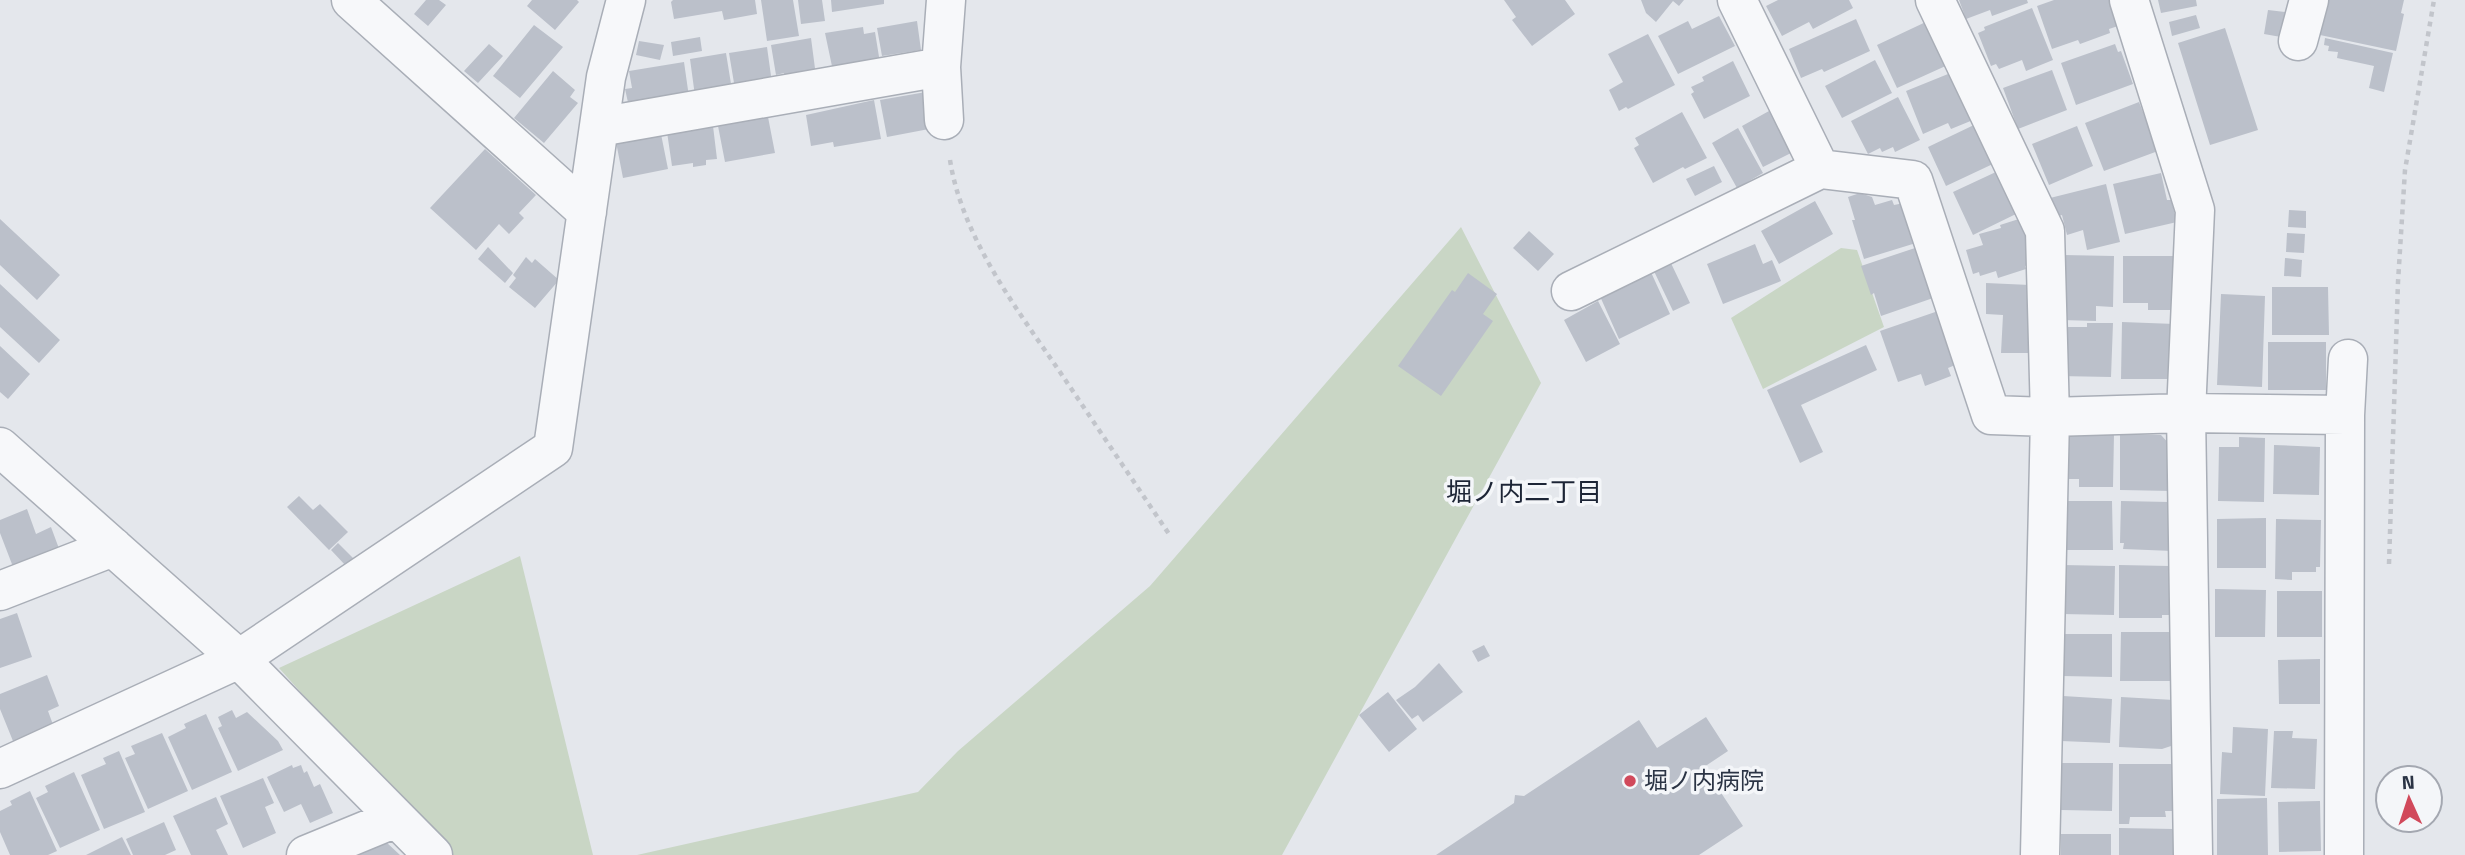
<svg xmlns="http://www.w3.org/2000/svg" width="2465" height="855" viewBox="0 0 2465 855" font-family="'Titillium Web','Noto Sans JP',sans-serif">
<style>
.green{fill:#c9d6c5}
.building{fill:#bbc0ca}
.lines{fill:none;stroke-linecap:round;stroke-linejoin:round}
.minor-casing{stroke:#a9aeb7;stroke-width:41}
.path{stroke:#c2c5cb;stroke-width:4.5;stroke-dasharray:5 5;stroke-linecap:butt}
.minor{stroke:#f7f8fa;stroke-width:38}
.poi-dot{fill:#d1495b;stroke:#f4f6f9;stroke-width:2.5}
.labels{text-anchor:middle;stroke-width:7;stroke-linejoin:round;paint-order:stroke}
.poi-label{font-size:24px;fill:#2b3445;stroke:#f4f6f9;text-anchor:start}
.neighbourhood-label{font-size:26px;fill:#1d2536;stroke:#f4f6f9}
</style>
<rect width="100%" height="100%" fill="#e4e7ec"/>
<path class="green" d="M1461 227 1541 383 1282 855H637L918 792 958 751 1150 586Z
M1841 248 1857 250 1884 327 1763 389 1731 318Z
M520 556 593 855H446L279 668Z"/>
<path class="building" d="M426 0H439L446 5 428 26 414 14Z
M532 0H577L579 2 555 30 527 6Z
M673 0H755L757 14 724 20 722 11 674 19 671 2Z
M761 0H793L799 36 767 41Z
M798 0H822L825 21 801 24Z
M831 0H884V4L832 12Z
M1504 0H1565L1575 14 1532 46 1512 20 1516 17Z
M1641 0H1684L1679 6 1673 1 1656 22 1646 13Z
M1778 0H1849L1853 8 1813 29 1809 22 1782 36 1766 6Z
M1959 0H2027L2028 3 1992 16 1990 10 1966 19Z
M2054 0H2112L2121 25 2109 29 2110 33 2080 44 2078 40 2052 49 2037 6Z
M2158 0H2196L2197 6 2161 13Z
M2328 0H2404L2401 13 2404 14 2396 51 2320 35Z
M2032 8 2053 60 2026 71 2022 60 1999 69 1996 64 1991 66 1978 33 1985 30 1984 27Z
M2268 10 2285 12 2281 37 2264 34Z
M2196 15 2200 28 2172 36 2169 22Z
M1719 16 1735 46 1678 74 1658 36 1688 21 1692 29Z
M1856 19 1870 51 1824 72 1822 69 1801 78 1789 49Z
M1930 20 1950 64 1897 88 1877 45Z
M917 21 921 50 882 56 877 28Z
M534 25 563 47 520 98 493 76Z
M863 27 864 34 875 32 880 63 833 71 825 33Z
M2225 28 2258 130 2210 145 2178 43Z
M1648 34 1675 85 1628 109 1626 107 1619 111 1609 90 1623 82 1608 54Z
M700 37 702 51 673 56 671 42Z
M811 38 816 76 785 81 784 73 776 75 771 45Z
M2325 38 2393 53 2384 92 2369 88 2374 66 2337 58 2338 52 2328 51 2329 46 2324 45Z
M639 41 664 45 660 60 636 55Z
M489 44 503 56 478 83 464 71Z
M2115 44 2118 52 2121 51 2133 84 2076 105 2061 63Z
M767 47 772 83 735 89 729 53Z
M726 53 732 90 695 96 690 59Z
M1875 60 1892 93 1842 118 1825 86Z
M1733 61 1750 96 1704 119 1691 94 1694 92 1691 87 1704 81 1702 77Z
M684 62 689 97 629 107 625 89 632 88 629 71Z
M2052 70 2067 110 2018 129 2003 88Z
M553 71 575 90 570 97 578 103 544 143 514 118Z
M1953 72 1973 120 1951 129 1948 123 1923 134 1906 91Z
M926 92 929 129 887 137 880 100Z
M1898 97 1920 140 1895 152 1893 147 1882 152 1880 148 1868 154 1851 121Z
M874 100 881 139 834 147 833 142 811 146 806 115Z
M2139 102 2158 151 2104 171 2085 123Z
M1769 111 1793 152 1763 167 1742 126Z
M1682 112 1707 158 1685 169 1683 167 1653 183 1634 148 1639 145 1635 138Z
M768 117 775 153 725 162 718 126Z
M1976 124 1995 163 1946 186 1928 147Z
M713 126 717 159 706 160V165L693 167V163L672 166 667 132Z
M2077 126 2093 166 2049 185 2032 144Z
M1738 128 1763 173 1737 188 1712 143Z
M661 134 668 169 623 178 616 142Z
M485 149 536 195 519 213 524 218 509 234 499 224 476 250 430 208Z
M1714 166 1722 182 1695 196 1686 179Z
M1998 171 2018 213 1973 235 1953 192Z
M2161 173 2167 200H2171L2177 222 2125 234 2113 184Z
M2106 184 2120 242 2087 250 2083 230 2067 235 2062 215 2055 217 2050 198Z
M1860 193 1872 197 1875 205 1892 200 1894 205 1904 203 1916 243 1864 259 1852 220H1855L1848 197Z
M1815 201 1833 234 1779 264 1761 231Z
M2289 210 2306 211V228L2288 227Z
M2022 218 2030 244 2026 245 2032 264 2025 266 2026 269 1998 278 1996 271 1980 276 1979 272 1973 274 1966 250 1983 245 1979 234 2001 228 2000 225Z
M0 219 60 275 37 300 0 265Z
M1529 231 1554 254 1538 271 1513 248Z
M2287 233 2305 234 2304 253 2286 252Z
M1755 244 1763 264 1772 260 1781 281 1723 304 1707 264Z
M488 247 513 273 505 283 478 259Z
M1918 247 1936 297 1881 316 1874 293 1871 295 1861 266Z
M2063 255 2114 256 2113 307 2096 306V321L2061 320Z
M2123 256H2177V310H2148V303H2123Z
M526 257 532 263 535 259 559 280 535 308 509 287 516 278 513 275Z
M2285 258 2302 260 2301 277 2284 276Z
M1669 259 1690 303 1673 311 1652 267Z
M1650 270 1670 314 1619 339 1599 294Z
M1468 273 1497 294 1483 314 1493 321 1441 396 1398 366 1452 290 1455 292Z
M1986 283 2030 285 2028 353H2001L2003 315 1986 314Z
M0 284 60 340 39 363 0 327Z
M2272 287H2328L2329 335H2272Z
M2221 294 2265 296 2262 387 2217 385Z
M1598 301 1620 344 1586 362 1564 320Z
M1941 310 1960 363 1948 368 1951 376 1925 386 1921 374 1898 382 1880 331Z
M2122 322 2175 324 2174 379H2121Z
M2087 323H2113L2111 377 2059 376 2065 327H2087Z
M2268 342H2326V390H2268Z
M1866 345 1877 370 1801 405 1823 452 1800 463 1767 390Z
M0 346 30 374 8 399 0 392Z
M2066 434H2114L2113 487H2079V479H2066Z
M2120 434 2161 435 2173 448V491L2120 490Z
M2239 437 2265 438 2264 502 2218 501 2219 447H2239Z
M2274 445 2320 447 2319 495 2273 494Z
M299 496 313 510 320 504 348 532 329 550 287 507Z
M2064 501H2112L2113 550H2062Z
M2121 501 2169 502 2173 551 2123 549 2124 543H2120Z
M27 509 36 534 51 527 61 554 15 572 0 533V520Z
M2266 518V568H2217V519Z
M2276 519 2321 520 2320 567H2316V572H2292V580L2275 579Z
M338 543 354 559 346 566 331 550Z
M2062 565 2115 566 2114 615 2061 614Z
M2119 565 2170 566V615H2162V618H2119Z
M2215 589 2266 590 2265 637H2215Z
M2277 591H2322V637H2277Z
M17 613 32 657 0 668V619Z
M2121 632H2171L2170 681H2120Z
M2062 634H2112V677L2062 676Z
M1484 645 1490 656 1478 662 1472 651Z
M2320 659V704H2279L2278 660Z
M1439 663 1463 692 1423 722 1418 715 1412 719 1396 700 1415 687Z
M47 675 59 706 48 711 55 730 15 746 0 709V694Z
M1388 692 1417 729 1389 752 1359 715Z
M2063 696 2112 699 2110 743 2061 741Z
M2121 697 2174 700 2171 746 2162 749 2119 747Z
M232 710 236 718 247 712 278 741 283 750 238 771 218 728 222 726 218 717Z
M206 714 232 772 192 790 168 737 186 728 184 724Z
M1706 717 1728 751 1704 767 1743 826 1699 855H1436L1514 803 1515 795 1524 796 1639 720 1657 748Z
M2233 727 2268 729 2265 796 2220 794 2222 752 2232 753Z
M2274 731H2293L2292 738 2317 739 2315 789 2271 788Z
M162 733 188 791 148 809 125 758 135 754 131 746Z
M119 751 145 812 104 829 81 775 106 764 103 758Z
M2062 763H2113L2112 811 2061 810Z
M2119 764H2172L2173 811H2165L2166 817H2130L2129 824H2119Z
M292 765 293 768 301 765 304 773 307 771 314 787 320 784 333 813 310 823 301 804 284 812 267 777Z
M74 772 100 830 60 848 36 798 48 792 45 786Z
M263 778 274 803 265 807 276 833 243 848 220 796Z
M30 791 57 851 48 855H10L0 832V811L12 805 10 801Z
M216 797 228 824 216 830 228 855H191L173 816Z
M2267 798 2268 855H2217V799Z
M2320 801 2321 851 2279 852 2278 802Z
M164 822 176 850 165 855H133L126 839Z
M2119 828 2174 829 2173 855H2119Z
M2061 834H2111V855H2061Z
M122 837 131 855H86Z
M386 842 400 855H355Z"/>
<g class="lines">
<g class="minor-casing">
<path id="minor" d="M351 0 587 212
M1737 0 1820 169 1913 180 1991 415 2050 417 2186 413 2345 415
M1935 0 2045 231 2050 417 2040 855
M2129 0 2195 210 2186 413 2193 855
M2298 41 2309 0
M944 120 941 67 946 0
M599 127 941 67
M1571 291 1820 169
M0 447 239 659 433 855
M0 591 113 547
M0 769 239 659 553 448 606 77 626 0
M306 855 396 818
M2344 855 2345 415 2348 359"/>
</g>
<path class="path" d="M950 160C962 237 1016 308 1060 372 1097 427 1134 482 1171 537
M2389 564 2398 282 2405 170 2434 0"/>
<use href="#minor" class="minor"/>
</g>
<circle class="poi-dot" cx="1630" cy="781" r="7"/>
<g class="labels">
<g class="poi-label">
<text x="1644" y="789">堀ノ内病院</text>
</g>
<g class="neighbourhood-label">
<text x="1524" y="501">堀ノ内二丁目</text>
</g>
</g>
<g transform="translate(2409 799) rotate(357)"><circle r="33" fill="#f4f6f9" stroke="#a4a8b1" stroke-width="2"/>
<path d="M0-5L12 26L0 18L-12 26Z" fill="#d1495b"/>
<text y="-10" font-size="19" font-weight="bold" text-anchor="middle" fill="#2b3445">N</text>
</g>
</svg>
